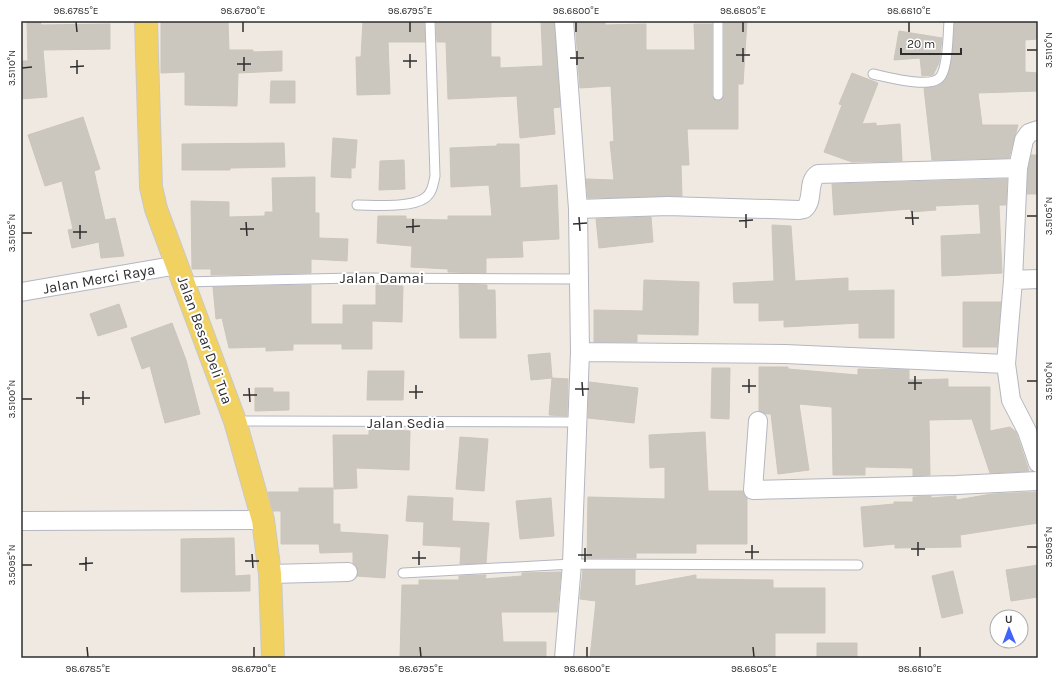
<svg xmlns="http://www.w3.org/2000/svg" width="1059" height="679" viewBox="0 0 1059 679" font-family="Karla,sans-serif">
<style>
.building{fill:#cbc7bf;stroke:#cbc5ba}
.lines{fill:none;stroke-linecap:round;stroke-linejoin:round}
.lane-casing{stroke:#b4b7c1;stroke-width:11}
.street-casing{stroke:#b4b7c1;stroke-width:20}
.primary-casing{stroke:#c9c9c9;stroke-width:24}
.lane{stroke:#fff;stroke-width:9}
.street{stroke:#fff;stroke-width:18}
.primary{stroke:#f2d163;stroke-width:22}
.ticks{fill:none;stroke:#2e2e2e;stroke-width:1.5}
.labels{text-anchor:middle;stroke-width:4;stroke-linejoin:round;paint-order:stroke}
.street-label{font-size:15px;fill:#2e2e2e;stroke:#fff}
.neatline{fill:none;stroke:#2e2e2e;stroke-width:1.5}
.ticks-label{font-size:10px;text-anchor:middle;fill:#2e2e2e}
</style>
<rect width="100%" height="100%" fill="#efe9e1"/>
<path class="building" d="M27 21H40L41 25 110 24V49L43 50 47 97 21 99V61H28Z
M161 21H228L229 50H253V52L282 51V71L238 73 237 106 185 105V72L161 73Z
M363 21H424L425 42H388L390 94 357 95 356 57H361Z
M436 21H491V57H500V68L543 66 541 21H554L560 107 553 108 555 134 520 138 517 96 448 99 446 42H437Z
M575 21H605V25L646 24V50H695L694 24H712V95L713 98 718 101 721 100 724 95V23H729V21H747L743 84H738V129H687L689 165H681L682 196 588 198 586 179 614 180 610 142 614 141 611 86 580 88Z
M955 21H1038V39L1025 40V72L1038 73V91L978 93 982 125H1018L1009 158 932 160 924 88 938 86 946 79 952 58Z
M899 31 942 38 939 63 933 75 922 76 920 58 894 60Z
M852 73 878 83 862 124 876 123V126L900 124 902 161 852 162 824 152 842 105 839 104Z
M271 81H295V103H270Z
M83 117 100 169 94 171 105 220 115 218 124 256 101 258 99 242 72 248 68 230 73 229 62 181 45 186 28 135Z
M333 138 357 140 355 168H351V178L331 177Z
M284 143 285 167 230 168V170H182V144Z
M497 144H519L520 188 557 185 559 239 522 241 523 257 486 258V273L448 272V269L411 267 412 246 377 243 378 216H406V219L448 220V216H492L489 185 451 187 450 148 497 146Z
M1031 155H1038V194H1027L1028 169Z
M404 160 405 189 379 190 380 161Z
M315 177V213H319V238L348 239 347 261 311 259V273L211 275V269H192L191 201 229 202V217L265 216V212H273L272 178Z
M1007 179 1006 205H999L1002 273 942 276 941 236 981 234 979 204 935 206 936 210 911 212 910 209 834 215 832 184Z
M651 217 653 242 599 248 596 219Z
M772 225 791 226 795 281 848 278V291L894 290V338H859V323L784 327V320L759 321V303H734L733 283 774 281Z
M644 280 699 282 698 335 637 334V342H594V310L643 311Z
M459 284 487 285V290H495L496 338H460Z
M311 285V324H343V305H376V285L403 286 402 322 372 321V349H342V344H293V350L266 351V347L229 348 222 318 216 319 213 287Z
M963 302H1001L997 347H963Z
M119 304 127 327 98 336 90 314Z
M172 323 186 360 200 414 165 423 150 366 142 369 131 338Z
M550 353 552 378 531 380 528 355Z
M759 367H788V369L858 375V369L909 370V380L948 379V387H990V431L1010 427 1016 432 1029 471 990 473 972 419 929 420 930 475 913 476V468L865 467V475H833L832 407 799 404 809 470 778 474 771 414H766L759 411Z
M712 368H730L729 419 711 418Z
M368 371H404L403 400H367Z
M552 378 568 379 567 416 549 415Z
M589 382 638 388 634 423 588 418Z
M255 388H273V392H289V410L255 411Z
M369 429 410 431 409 470 356 468 357 488 334 489 333 435H369Z
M705 432 708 491H743L747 498V544H696V553H636V558H587L588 497 665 499V467L650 468 649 435Z
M460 437 488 439 484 491 456 489Z
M299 488H333V524H340V532L388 535 385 578 357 576V567L353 563V552L320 553 319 544H281V511H273L268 492H299Z
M1038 492V523L960 535 961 547 895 548V544L864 547 861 507 894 504V502H913V497L931 496V498L956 496V500L992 494Z
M408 496 453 498 452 521 489 523 486 563 460 564 461 547 423 545 424 522 406 521Z
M551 498 554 536 520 539 516 501Z
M234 538 235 576 250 575V591L181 592V539Z
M1038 565V597L1011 601 1006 570Z
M583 570H635V586L696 575V579L773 580V588H825V633H775V658H590L596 601 580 599Z
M953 571 963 613 942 618 932 576Z
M561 572 557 612H501L503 642H546V658H400L402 585H419V580H459V576L486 575 485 579 522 576V573Z
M817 643H857V658H817Z"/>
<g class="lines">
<g class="lane-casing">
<path id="lane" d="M873 74C888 77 933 90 941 76 948 65 948 34 949 21
M718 95V21
M357 205C375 205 411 208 425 198 432 193 433 185 435 176L430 21
M185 282 353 278 580 279
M236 421 576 422
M403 573 572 564 858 565"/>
</g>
<g class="street-casing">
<path id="street" d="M564 21 578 209 580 352 572 564 564 658
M1038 130 1029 133 1024 140 1018 168 1013 280 1006 364 1011 400 1027 431 1038 463
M578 209 668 206 799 210 804 209C815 200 806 182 818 174L1018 168
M1013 280 1038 279
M21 292 178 265
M580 352 785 354 1006 364
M758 421 753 490 956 485 1038 481
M21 521 263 520
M270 574 348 572"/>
</g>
<g class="primary-casing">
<path id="primary" d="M146 21 151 187 156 209 235 421 263 520 270 574 273 658"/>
</g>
<use href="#lane" class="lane"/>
<use href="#street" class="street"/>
<use href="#primary" class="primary"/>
</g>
<path class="ticks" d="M76 22 77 32M243 22V32M410 22V32M576 22V32M743 22V32M909 22V32M743 48V62M1027 50H1037M577 51V65M410 54V68M736 55H750M244 57V71M570 58H584M77 60V74M403 61H417M237 64H251M70 67 84 66M22 68 32 67M912 211 913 225M746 214V228M1027 216H1037M579 217 580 231M905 218H919M413 219V233M739 221 753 220M246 222 247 236M573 224 587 223M80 225V239M406 227 420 226M240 229H254M73 232H87M22 233H32M915 376V390M749 379V393M1027 381H1037M582 382 583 396M908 383H922M416 385V399M742 386H756M249 388 250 402M575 389H589M83 391V405M409 392H423M243 395H257M76 398H90M22 399H32M918 542V556M752 545V559M1027 547H1037M585 548V562M911 549H925M419 551V565M745 552H759M252 554 253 568M578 555H592M86 557V571M412 558H426M245 561H259M79 564 93 563M22 565H32M87 647 88 657M254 647V657M420 647 421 657M587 647V657M753 647 754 657M920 647V657"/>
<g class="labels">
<g class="street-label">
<text x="382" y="283">Jalan Damai</text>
<text transform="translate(99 279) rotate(-10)" y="5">Jalan Merci Raya</text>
<text transform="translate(205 340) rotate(70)" y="5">Jalan Besar Deli Tua</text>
<text x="406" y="428">Jalan Sedia</text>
</g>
</g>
<rect width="1059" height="679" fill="none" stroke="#ffffff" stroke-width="44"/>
<g transform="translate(1009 629) rotate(359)"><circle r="19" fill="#ffffff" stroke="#ababab"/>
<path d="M0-3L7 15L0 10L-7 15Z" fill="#4264fb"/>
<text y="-6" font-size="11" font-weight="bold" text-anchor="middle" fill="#2e2e2e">U</text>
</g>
<path d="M901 48v6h60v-6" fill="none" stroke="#2e2e2e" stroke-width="2"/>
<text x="907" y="48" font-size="12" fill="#2e2e2e" stroke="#ffffff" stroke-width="3" paint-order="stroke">20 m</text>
<rect x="22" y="22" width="1015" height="635" class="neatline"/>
<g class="ticks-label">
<text x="76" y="14">98.6785°E</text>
<text x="243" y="14">98.6790°E</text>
<text x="410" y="14">98.6795°E</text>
<text x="576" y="14">98.6800°E</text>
<text x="743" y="14">98.6805°E</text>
<text x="909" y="14">98.6810°E</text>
<text transform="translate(1048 50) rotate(-90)" y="4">3.5110°N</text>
<text transform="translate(11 68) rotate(-90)" y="4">3.5110°N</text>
<text transform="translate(1048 216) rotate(-90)" y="4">3.5105°N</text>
<text transform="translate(11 233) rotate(-90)" y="4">3.5105°N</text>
<text transform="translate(1048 381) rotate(-90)" y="4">3.5100°N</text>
<text transform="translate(11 399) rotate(-90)" y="4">3.5100°N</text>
<text transform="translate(1048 547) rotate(-90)" y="4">3.5095°N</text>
<text transform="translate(11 565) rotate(-90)" y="4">3.5095°N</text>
<text x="88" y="672">98.6785°E</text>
<text x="254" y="672">98.6790°E</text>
<text x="421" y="672">98.6795°E</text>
<text x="587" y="672">98.6800°E</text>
<text x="754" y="672">98.6805°E</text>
<text x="920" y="672">98.6810°E</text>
</g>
</svg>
